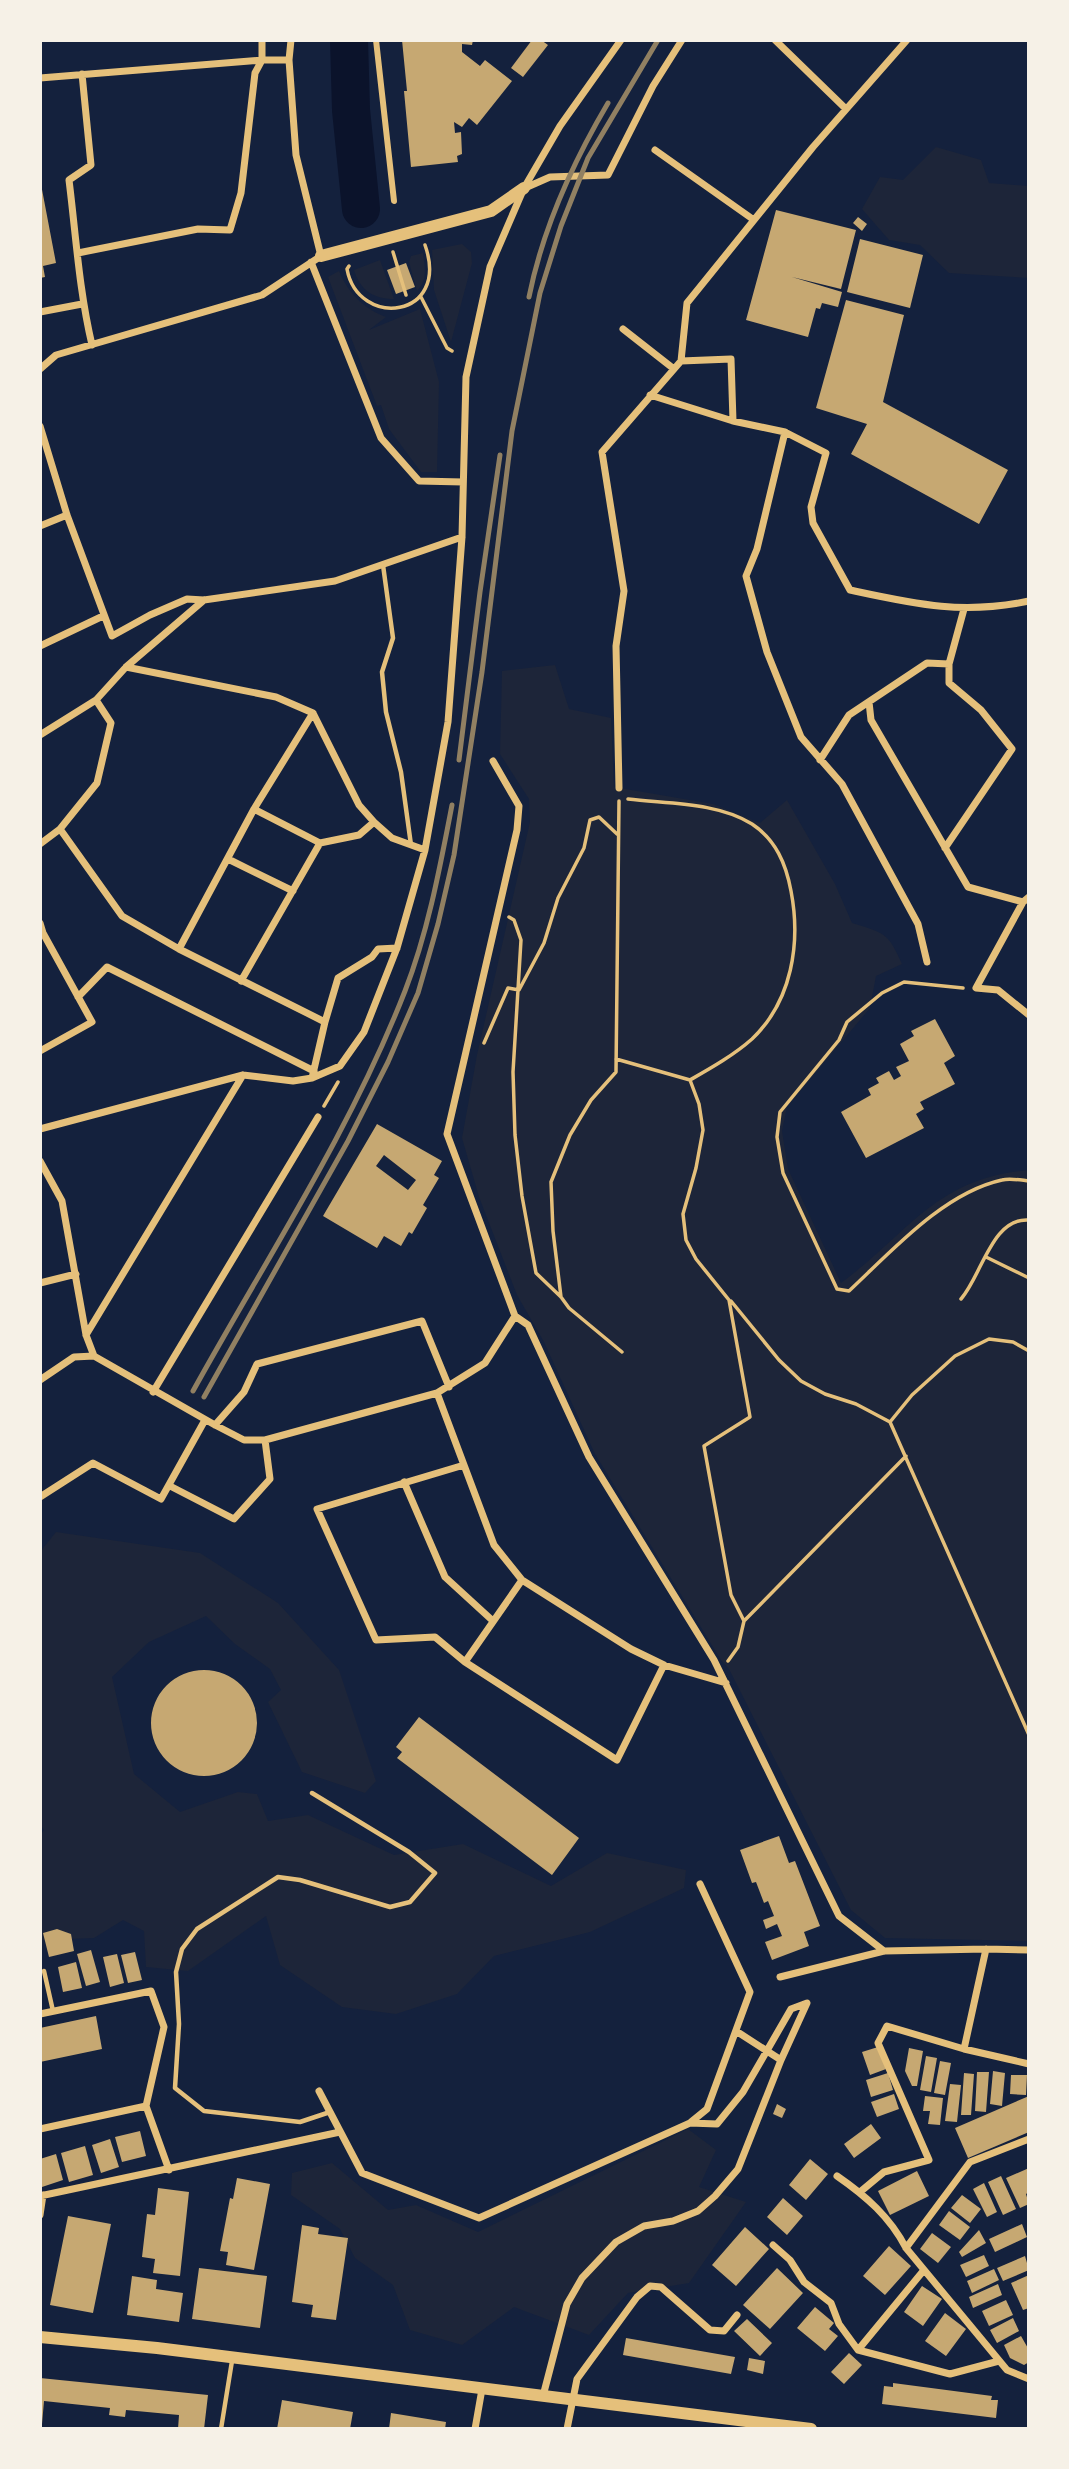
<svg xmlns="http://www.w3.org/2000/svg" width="1069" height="2469" viewBox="0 0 1069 2469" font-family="Lato,sans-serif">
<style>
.green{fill:#1d2539}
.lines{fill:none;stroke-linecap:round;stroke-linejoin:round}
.river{stroke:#0b132b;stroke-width:38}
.building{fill:#c6a872;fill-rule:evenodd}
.path{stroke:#e5c07b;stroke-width:3.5}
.service{stroke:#e5c07b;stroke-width:4.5}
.pedestrian{stroke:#e5c07b;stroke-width:6}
.minor{stroke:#e5c07b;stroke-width:7}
.tertiary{stroke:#e5c07b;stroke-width:12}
.rail{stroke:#918062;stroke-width:5}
</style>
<rect width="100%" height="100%" fill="#14213d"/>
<path class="green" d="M936 147 981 160 989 183 1029 186V278L949 273 920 245 889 240 862 209 880 177 903 180Z
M462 244 471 252 472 263 451 342 434 290 432 250Z
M423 253C425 268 428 279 417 291L409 262 411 256Z
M380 260 394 299C373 299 360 290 354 270Z
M339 271C349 294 363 308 386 317L369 330 420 309 439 382 437 472H421L389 429 381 405 377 406 328 277Z
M555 665 569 709 611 718 614 787 713 804 760 823 787 800 835 884 852 923C884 933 888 932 902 964L876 976 870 1008 787 1107 782 1131 788 1169 841 1283C909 1233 935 1178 1029 1170V1941L885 1938 851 1910 729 1669 721 1660 595 1454 544 1342 517 1295 479 1197 462 1138 477 1055 530 822 529 799 500 754 502 671Z
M56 1532 200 1553 278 1603 339 1670 376 1781 365 1793 302 1772 268 1702 281 1690 270 1669 235 1644 206 1616 149 1642 112 1677 134 1774 180 1812 238 1792 257 1794 268 1821 308 1815 394 1855 463 1844 551 1886 607 1853 686 1870 684 1888 590 1932 494 1956 457 1994 396 2014 342 2007 280 1965 266 1916 188 1971 146 1967 144 1931 123 1920 94 1938 40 1940V1835L44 1830 40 1825V1552Z
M688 2129 716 2150 699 2187 746 2202 689 2283 628 2293 589 2335 514 2307 462 2345 410 2330 393 2285 355 2258 340 2229 291 2195 292 2173 332 2163 388 2210 416 2205 478 2232Z"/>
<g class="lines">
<path class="river" d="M349 40 351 110 361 209"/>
</g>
<path class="building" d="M402 40H473L472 45 462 44V52L480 66 485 60 512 81 477 125 469 118 462 127 454 122 455 133 461 132 462 154 457 156 458 162 411 167 404 91H407Z
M532 40H541L548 45 523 77 511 68Z
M40 179 56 263 43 266 45 277 40 278Z
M776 210 856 230 841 289 792 277 842 292 838 307 822 303 820 309 816 308 808 337 746 320Z
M858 217 867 224 862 231 853 223Z
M860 239 923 255 910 308 847 292Z
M406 263 415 287 396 294 387 270Z
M846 300 904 315 883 402 1008 470 979 524 851 454 867 424 816 408Z
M935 1019 955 1056 944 1063 955 1084 920 1102 924 1109 916 1114 924 1128 866 1158 841 1112 871 1095 868 1089 879 1083 876 1078 889 1071 894 1080 901 1076 896 1067 909 1061 900 1044 914 1036 911 1031Z
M377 1124 442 1161 434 1175 439 1178 423 1205 427 1208 412 1234 409 1232 401 1246 384 1236 377 1248 323 1216ZM384 1155 416 1180 408 1190 376 1166Z
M151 1723a53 53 0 1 1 106 0a53 53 0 1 1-106 0Z
M419 1717 579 1838 552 1875 397 1758 402 1752 396 1747Z
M779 1836 789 1863 795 1861 820 1926 804 1932 809 1946 772 1960 765 1942 782 1936 777 1924 766 1929 763 1920 774 1916 768 1901 764 1903 756 1882 752 1883 740 1850Z
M57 1929 71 1934 74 1951 49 1957 43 1933Z
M91 1950 100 1982 86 1986 77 1954Z
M135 1952 142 1980 128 1983 121 1955Z
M117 1954 124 1983 110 1987 103 1957Z
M76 1962 82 1988 63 1992 58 1967Z
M96 2016 102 2049 40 2062V2028Z
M878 2047 886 2069 870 2075 862 2052Z
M909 2048 923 2051 917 2086H912L905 2071Z
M926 2056 937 2058 931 2092 920 2090Z
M940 2061 951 2063 945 2095 934 2093Z
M993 2071 1005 2073 1002 2106 990 2104Z
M977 2072H989L986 2112 975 2111Z
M888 2073 893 2090 871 2097 866 2080Z
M964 2073 974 2074 971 2115H961Z
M1011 2075H1027L1026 2095 1010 2094Z
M950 2084 961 2085 957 2122 945 2121Z
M894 2094 899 2109 877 2117 871 2102Z
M925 2096 943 2098 940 2125 928 2124 930 2111H923Z
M1029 2096V2132L968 2158 955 2128Z
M777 2104 786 2109 782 2118 773 2114Z
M871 2124 881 2138 854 2158 844 2144Z
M140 2131 146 2156 122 2162 115 2137Z
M110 2139 119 2167 101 2173 92 2145Z
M85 2146 93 2175 69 2182 61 2153Z
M56 2154 63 2180 42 2187 40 2159Z
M810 2159 828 2174 806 2200 789 2185Z
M1029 2168V2192L1026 2194 1029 2204 1020 2208 1006 2178Z
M917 2171 929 2196 890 2215 878 2191Z
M1001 2176 1016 2209 1003 2215 988 2182Z
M237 2178 270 2184 254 2270 226 2265 228 2252 220 2251 230 2198 233 2199Z
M984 2183 997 2212 987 2217 973 2189Z
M158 2188 189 2192 180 2276 153 2273 155 2259 142 2257 147 2214 155 2215Z
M962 2195 981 2209 970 2223 951 2208Z
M783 2198 803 2216 787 2235 767 2217Z
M949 2211 970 2227 960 2240 939 2225Z
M68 2216 111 2224 93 2313 50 2305Z
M1022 2224 1027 2237 995 2252 989 2239Z
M302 2225 319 2228 318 2234 348 2238 336 2320 311 2317 313 2305 292 2302Z
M745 2227 769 2249 736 2286 712 2265Z
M979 2230 986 2243 962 2257 959 2252Z
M932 2233 951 2247 938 2263 920 2249Z
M889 2246 911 2266 885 2295 863 2276Z
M984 2255 989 2266 966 2277 960 2265Z
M1025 2256 1029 2270 1003 2281 997 2268Z
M199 2268 267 2276 260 2328 192 2319Z
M777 2268 803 2293 770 2329 743 2305Z
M994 2269 999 2280 972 2293 967 2281Z
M1029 2275V2308L1023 2310 1011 2283Z
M132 2276 157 2280 156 2289 183 2293 179 2322 127 2315Z
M998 2284 1002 2295 973 2308 969 2297Z
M922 2286 942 2299 923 2326 904 2312Z
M1006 2300 1013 2315 989 2326 982 2311Z
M815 2307 834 2323 829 2329 838 2336 825 2351 797 2328Z
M945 2313 966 2329 946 2356 925 2341Z
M1013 2318 1019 2331 997 2343 990 2330Z
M747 2319 772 2343 760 2356 734 2331Z
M1021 2336 1029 2350V2362L1024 2365 1010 2358 1004 2345Z
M626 2338 735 2357 731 2374 623 2355Z
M849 2353 862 2365 844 2384 831 2372Z
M749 2358 765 2361 763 2374 747 2370Z
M40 2378 208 2395 204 2429H178L179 2415 126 2410 125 2417 109 2415 110 2408 44 2401 42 2424H40Z
M893 2383 992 2396 991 2400H998L996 2418 882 2404 884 2386 893 2387Z
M282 2400 353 2412 350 2429H277Z
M391 2413 446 2422 445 2429H389Z"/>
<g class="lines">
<path class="path" d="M393 252 406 295
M349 266 347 269C358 329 451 319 425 245
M421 297 447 348 452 351
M509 917 514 920 521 940 513 1072 515 1135 522 1196 536 1273 561 1297 569 1308 622 1352
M963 988 904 982 882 993 847 1022 839 1040 780 1112 777 1137 783 1173 837 1289 849 1291C891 1252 943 1193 1002 1180 1010 1178 1020 1180 1029 1181
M484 1043 508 988 519 990 544 943 558 898 584 848 590 820 599 817 617 834
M616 1059 690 1080C711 1068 734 1055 752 1039 792 1001 801 943 791 891 786 864 776 840 752 824 717 802 667 804 628 799
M690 1080 699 1104 703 1130 696 1168 683 1214 686 1240 696 1259 729 1300 750 1417 704 1446 731 1595 744 1621
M324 1106 338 1082
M986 1257 1029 1278
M561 1297 553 1231 551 1182 570 1135 591 1100 616 1072 619 801
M961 1299C982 1275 992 1217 1029 1220
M731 1301 779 1360 801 1381 825 1394 856 1404 890 1422 1029 1735
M890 1422 912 1395 955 1356 989 1339 1013 1342 1029 1351
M728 1661 738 1647 744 1621 906 1456"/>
<path class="service" d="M383 565 393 638 382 672 386 712 401 772 411 845
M312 1793 409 1852 435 1873 410 1902 390 1907 300 1880 278 1877 197 1929 182 1949 176 1972 179 2024 175 2088 204 2111 300 2122 330 2112
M44 1971 53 2011
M221 2429 232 2361"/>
<path class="pedestrian" d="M376 40 394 201"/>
<path class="minor" d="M775 40 846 109
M82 74 91 165 69 180C76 236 79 290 92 345
M40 78 262 60H289
M655 150 754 220
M525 188 550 177 608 175 653 86 682 40
M78 253 198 229 230 230 241 193 255 73 262 60V40
M311 262 381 438 419 481 463 482
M40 312 82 304
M623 329 674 369
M681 361 731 359 733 421
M40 369 56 355 262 295 321 256 296 155 289 60 291 40
M650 395 733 421 785 432 826 453 811 507 813 523 850 590C915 604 962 615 1029 601
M40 426 67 515 112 636 150 615 187 599 204 600 335 581 462 537
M785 432 757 549 746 576 767 652 801 737 842 784 918 924 927 962
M40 526 67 515
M40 646 103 616
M126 667 276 697 313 713 359 805 374 822 392 838 425 850
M96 700 111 723 97 783 60 829 122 916 179 949 325 1022 312 1078
M869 702 871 720 968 887 1023 902
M40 735 96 700 126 667 204 600
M820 760 849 715 927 663 949 664 964 609
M619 788 616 646 624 591 602 452 681 361 687 303 813 147 907 40
M254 809 320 843
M40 844 60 829
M945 848 1012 749 981 710 949 683V664
M228 859 293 891
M1029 897 1023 902 976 988 998 990 1029 1015
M40 923 43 933 92 1022 40 1051
M179 949 254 809 313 713
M241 981 320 843 359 835 374 822
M78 997 107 967 314 1071
M325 1022 338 978 372 957 378 949 397 948
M40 1129 243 1075 293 1081 312 1078 340 1066 364 1032 397 948 425 850 448 722 462 537 466 377 490 267 524 188 560 126 621 40
M40 1161 62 1201 86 1335 94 1356
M40 1283 76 1274
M515 1316 528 1325 589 1457 714 1660 839 1916 884 1951
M86 1335 243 1075
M40 1380 74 1357 94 1356 215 1425 244 1440H265L437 1393 494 1545 522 1580 631 1649 664 1665 726 1683
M153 1392 318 1117
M437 1393 485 1363 515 1316 447 1134 517 830 519 806 493 761
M215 1425 244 1392 257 1364 422 1321 449 1387
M464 1465 317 1509 376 1640 435 1637 465 1662 617 1760 664 1665
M404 1482 445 1577 493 1621
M170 1486 234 1519 270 1479 265 1440
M40 1497 93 1463 161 1499 205 1420
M465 1662 522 1580
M780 1977 884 1951 986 1949 1029 1950
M40 2014 151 1991 164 2027 146 2106
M736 2031 781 2060
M964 2049 986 1949
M319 2091 362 2173 479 2218 690 2123 717 2124 743 2092 791 2009 807 2003 781 2060 738 2169 715 2196 698 2211 673 2221 644 2226 616 2242 582 2278 567 2304 543 2396
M691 2122 707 2109 750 1992 700 1884
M40 2129 146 2106 169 2170
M837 2176C866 2196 890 2217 906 2248L1007 2370 1029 2379
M860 2192 884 2172 929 2160 878 2043 887 2026 964 2049 1029 2064
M40 2196 340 2132
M40 2215 43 2195
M773 2245 790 2260 804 2282 831 2303 839 2324 858 2350
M906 2248 970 2162 1029 2139
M924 2270 858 2350 950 2374 999 2361
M475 2429 482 2389
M567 2429 577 2379 637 2297 650 2286 661 2287 710 2330 724 2331 737 2315"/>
<path class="tertiary" d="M321 256 491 211 524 188
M40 2337 157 2348 811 2429"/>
<path class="rail" d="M529 297C543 227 572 164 608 103
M459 760 480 592 500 455
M193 1391C266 1259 350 1132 405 991 428 932 440 867 452 805
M204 1397 348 1141 388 1062 418 993 438 924 454 855 482 672 512 431 540 293 561 226 588 158 658 40"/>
</g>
<rect width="1069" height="2469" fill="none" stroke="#f6f1e7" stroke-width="84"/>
</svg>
